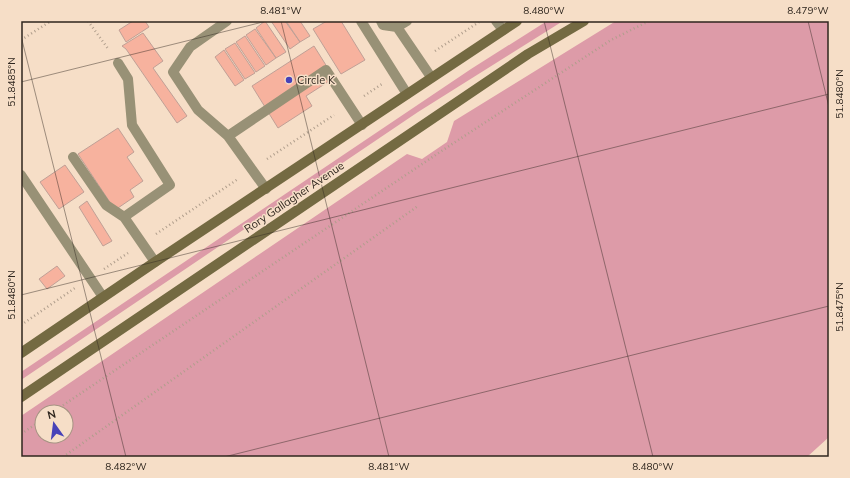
<svg xmlns="http://www.w3.org/2000/svg" width="850" height="478" viewBox="0 0 850 478" font-family="Mulish,sans-serif">
<style>
.green{fill:#dd9ba8;fill-rule:evenodd}
.building{fill:#f7b29e;stroke:#c0a096}
.lines{fill:none;stroke-linecap:round;stroke-linejoin:round}
.path{stroke:#b09e8c;stroke-width:2.5;stroke-dasharray:1 3;stroke-linecap:butt}
.lane{stroke:#989176;stroke-width:10}
.secondary{stroke:#746a42;stroke-width:10}
.ticks{fill:none;stroke:#2f261e;stroke-width:1;stroke-opacity:0.45}
.poi-dot{fill:#4742b8;stroke:#f6dec7;stroke-width:1.5}
.labels{text-anchor:middle;stroke-width:3;stroke-linejoin:round;paint-order:stroke}
.poi-label{font-size:11px;fill:#2f261e;stroke:#f6dec7;text-anchor:start}
.street-label{font-size:11px;fill:#2f261e;stroke:#f6dec7}
.neatline{fill:none;stroke:#2f261e;stroke-width:1.5}
.ticks-label{font-size:10px;text-anchor:middle;fill:#2f261e}
</style>
<rect width="100%" height="100%" fill="#f6dec7"/>
<path class="green" d="M547 21H563L418 112 21 380V372L471 69Z
M616 21H829V437L807 457H21V416L407 154 422 159 447 142 454 121ZM42 412H66V436H42Z"/>
<path class="building" d="M133 21H145L149 27 126 42 119 30Z
M265 21 286 52 276 58 256 28Z
M271 21H285L300 42 290 49Z
M286 21H300L310 36 300 42Z
M327 21H341L365 60 341 74 313 29Z
M255 29 276 58 266 65 246 35Z
M143 33 163 61 153 68 187 116 177 123 126 49 122 46Z
M245 36 265 66 256 72 236 42Z
M235 43 255 73 245 79 225 49Z
M314 46 334 78 306 96 312 106 278 128 252 86Z
M224 50 244 80 235 86 215 57Z
M118 128 134 152 127 157 143 181 130 190 134 197 115 210 78 154Z
M65 165 84 192 59 209 40 182Z
M87 201 112 241 103 246 79 207Z
M57 266 65 276 47 289 39 279Z"/>
<g class="lines">
<path class="path" d="M88 21 109 50
M21 40 51 21
M435 51 479 22
M364 96 382 84
M267 159 334 115
M156 234 238 179
M104 269 128 253
M21 325 75 288
M53 412 440 152 611 40 649 21
M21 434 42 420
M63 457 418 206"/>
<path class="lane" d="M227 21 190 47 173 72 198 110 228 136 326 70 362 125
M361 21 407 94
M381 21 383 25 397 27 431 77
M496 21 503 30
M397 27 407 21
M228 136 266 189
M73 157 106 205 124 217 170 185 132 125 128 79 118 63
M21 175 103 297
M124 217 155 262"/>
<path class="secondary" d="M21 353 155 262 517 21
M21 397 528 54 584 21"/>
</g>
<path class="ticks" d="M281 21 389 457M544 21 653 457M808 21 829 107M21 36 126 457M21 82 267 21M21 295 829 94M224 457 829 306"/>
<circle class="poi-dot" cx="289" cy="80" r="4"/>
<g class="labels">
<g class="poi-label">
<text x="297" y="84">Circle K</text>
</g>
<g class="street-label">
<text transform="translate(294 197) rotate(-34)" y="4">Rory Gallagher Avenue</text>
</g>
</g>
<rect width="850" height="478" fill="none" stroke="#f6dec7" stroke-width="44"/>
<g transform="translate(54 424) rotate(346)"><circle r="19" fill="#f6dec7" stroke="#a69483"/>
<path d="M0-3L7 15L0 10L-7 15Z" fill="#4742b8"/>
<text y="-6" font-size="11" font-weight="bold" text-anchor="middle" fill="#2f261e">N</text>
</g>
<rect x="22" y="22" width="806" height="434" class="neatline"/>
<g class="ticks-label">
<text x="281" y="14">8.481°W</text>
<text x="544" y="14">8.480°W</text>
<text x="808" y="14">8.479°W</text>
<text transform="translate(11 82) rotate(-90)" y="4">51.8485°N</text>
<text transform="translate(839 94) rotate(-90)" y="4">51.8480°N</text>
<text transform="translate(11 295) rotate(-90)" y="4">51.8480°N</text>
<text transform="translate(839 307) rotate(-90)" y="4">51.8475°N</text>
<text x="126" y="470">8.482°W</text>
<text x="389" y="470">8.481°W</text>
<text x="653" y="470">8.480°W</text>
</g>
</svg>
